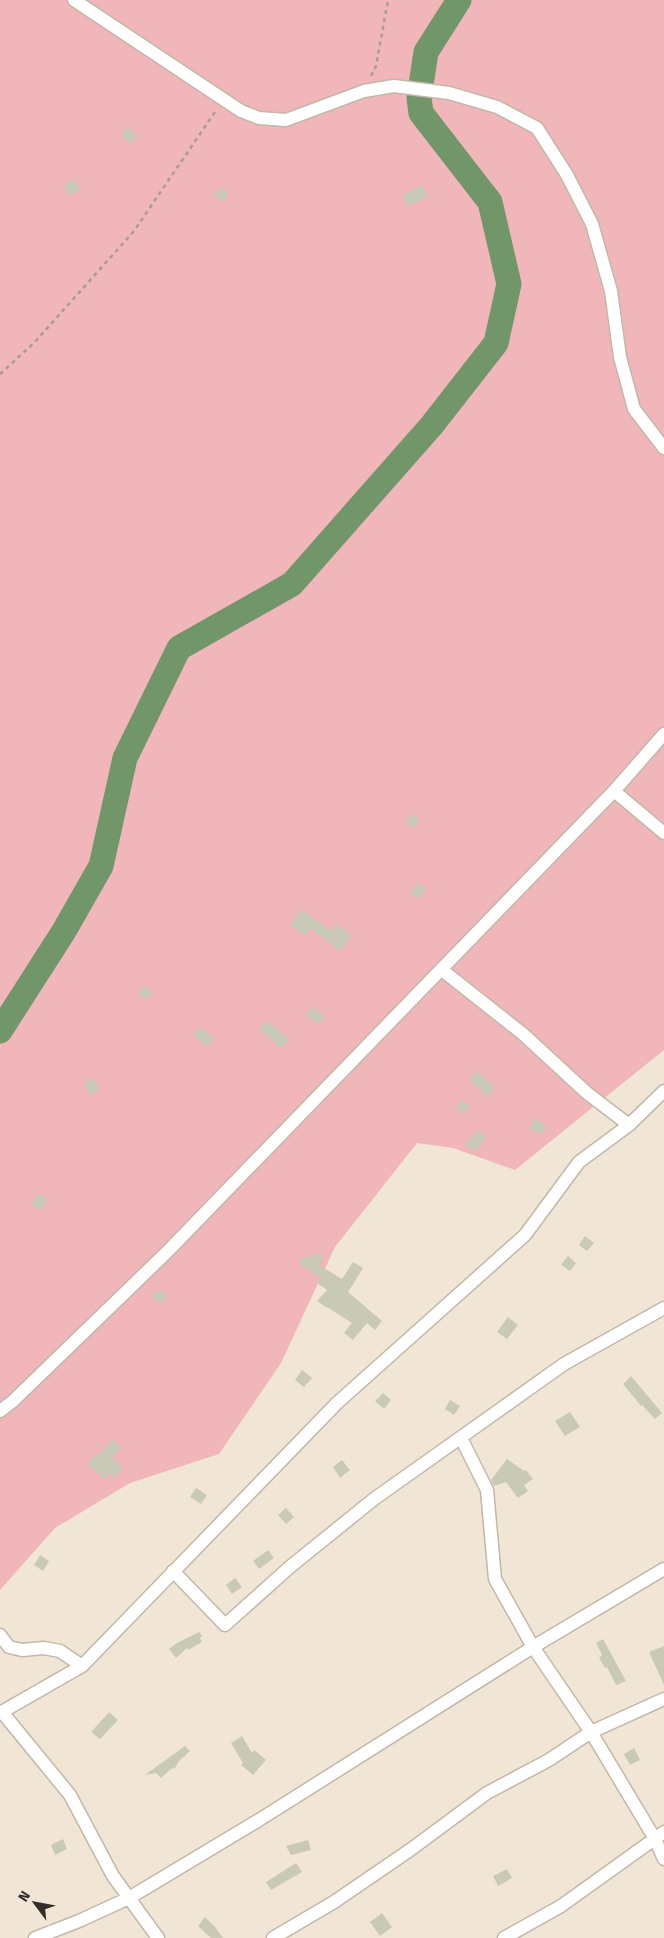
<svg xmlns="http://www.w3.org/2000/svg" width="664" height="1938" viewBox="0 0 664 1938" font-family="'Fira Sans',sans-serif">
<style>
.green{fill:#f0b6ba}
.lines{fill:none;stroke-linecap:round;stroke-linejoin:round}
.river{stroke:#719669;stroke-width:25}
.building{fill:#c9c9b8}
.street-casing{stroke:#c2b7a8;stroke-width:15}
.path{stroke:#a69e92;stroke-width:2.5;stroke-dasharray:4 4;stroke-linecap:butt}
.street{stroke:#fff;stroke-width:12}
</style>
<rect width="100%" height="100%" fill="#f1e6d6"/>
<path class="green" d="M0 0H664V1050L515 1170 453 1148 417 1143 335 1247 281 1363 219 1454 130 1483 55 1528 0 1590Z"/>
<g class="lines">
<path class="river" d="M0 1031 64 931 101 866 125 758 179 648 292 584 432 425 496 343 509 284 490 202 421 113 419 98 426 52 459 0"/>
</g>
<path class="building" d="M127 127 138 135 131 144 121 136Z
M75 179 80 190 69 196 64 185Z
M422 185 428 197 408 206 402 195Z
M222 187 229 195 221 202 213 194Z
M411 813 420 819 414 828 405 822Z
M418 883 426 889 419 899 410 893Z
M301 909 331 931 336 924 352 936 340 951 310 928 305 936 290 925Z
M144 986 153 992 147 1000 138 995Z
M312 1007 325 1016 318 1024 305 1015Z
M267 1020 289 1039 281 1048 259 1029Z
M201 1027 214 1039 207 1047 193 1035Z
M477 1071 495 1088 487 1097 469 1079Z
M92 1078 100 1088 92 1095 84 1085Z
M461 1100 470 1106 464 1114 455 1108Z
M535 1118 546 1126 540 1135 529 1128Z
M478 1130 487 1138 474 1152 465 1144Z
M38 1193 48 1199 41 1210 31 1204Z
M585 1236 594 1243 587 1251 579 1245Z
M314 1252 323 1258 319 1265 342 1279 353 1262 363 1268 348 1292 382 1321 375 1330 367 1323 353 1340 344 1333 352 1323 327 1307V1308L317 1301 327 1290 317 1283 321 1278 299 1264 304 1256 310 1259Z
M568 1256 576 1263 570 1271 561 1265Z
M158 1289 168 1295 162 1304 152 1298Z
M508 1317 518 1325 507 1339 497 1332Z
M302 1370 312 1378 304 1387 295 1380Z
M631 1376 662 1413 655 1419 642 1405 641 1406 623 1384Z
M383 1393 391 1400 384 1409 375 1401Z
M450 1400 460 1406 454 1415 445 1409Z
M570 1412 580 1427 565 1436 555 1421Z
M112 1440 121 1447 112 1458 123 1468 115 1478 110 1473 105 1479 87 1464 97 1453 99 1455Z
M507 1459 524 1471 526 1470 533 1479 524 1485 528 1491 518 1498 506 1482 494 1486 491 1480Z
M342 1460 350 1470 340 1478 333 1467Z
M196 1488 207 1495 201 1504 190 1497Z
M286 1508 294 1517 286 1524 278 1515Z
M268 1550 274 1558 259 1569 253 1561Z
M40 1555 49 1561 43 1571 34 1565Z
M235 1578 242 1587 232 1594 226 1585Z
M199 1632 202 1636 200 1638 202 1642 188 1650 187 1648 176 1658 169 1649 177 1643Z
M603 1639 626 1681 616 1685 607 1667 605 1668 599 1658 602 1655 596 1643Z
M664 1646V1685L649 1652Z
M109 1712 118 1720 100 1739 91 1732Z
M242 1736 252 1753 254 1750 266 1760 253 1775 241 1765 243 1763 231 1743Z
M185 1746 190 1751 178 1762 175 1768 171 1769 161 1778 156 1773 145 1775Z
M634 1748 640 1760 630 1765 624 1754Z
M63 1839 67 1849 55 1855 51 1845Z
M308 1840 311 1850 291 1855 286 1846Z
M296 1863 302 1872 271 1890 266 1882Z
M507 1869 512 1878 498 1886 493 1876Z
M382 1913 392 1927 380 1936 370 1922Z
M205 1917 215 1927 223 1938H211L198 1926Z"/>
<g class="lines">
<g class="street-casing">
<path id="street" d="M74 0 241 111 259 118 286 120 364 91 394 86 449 93 497 107 537 128 567 175 592 224 611 291 620 357 634 409 664 448
M614 791 664 833
M442 970 523 1034 587 1093 629 1125
M0 1411 13 1401 168 1251 614 791 664 734
M461 1438 487 1490 495 1579 533 1647 591 1732 655 1839 664 1859
M173 1571 225 1625 291 1566 374 1499 564 1364 664 1308
M0 1635 9 1647 22 1650 44 1648 60 1651 82 1666
M2 1712 70 1795 113 1876 158 1938
M0 1713 82 1666 337 1403 525 1235 579 1162 629 1125 664 1091
M35 1938 79 1921 129 1898 259 1820 533 1647 664 1569
M273 1938 334 1902 410 1850 487 1793 549 1760 591 1732 664 1699
M504 1938 561 1906 664 1832"/>
</g>
<path class="path" d="M371 76 376 66 388 0
M0 374 34 343 134 231 217 109"/>
<use href="#street" class="street"/>
</g>
<g transform="translate(35 1903) rotate(302)" stroke="#f1e6d6" stroke-width="4" paint-order="stroke">
<path d="M0-4L9 19L0 12L-9 19Z" fill="#312d27"/>
<text y="-8" font-size="14" font-weight="bold" text-anchor="middle" fill="#312d27">N</text>
</g>
</svg>
